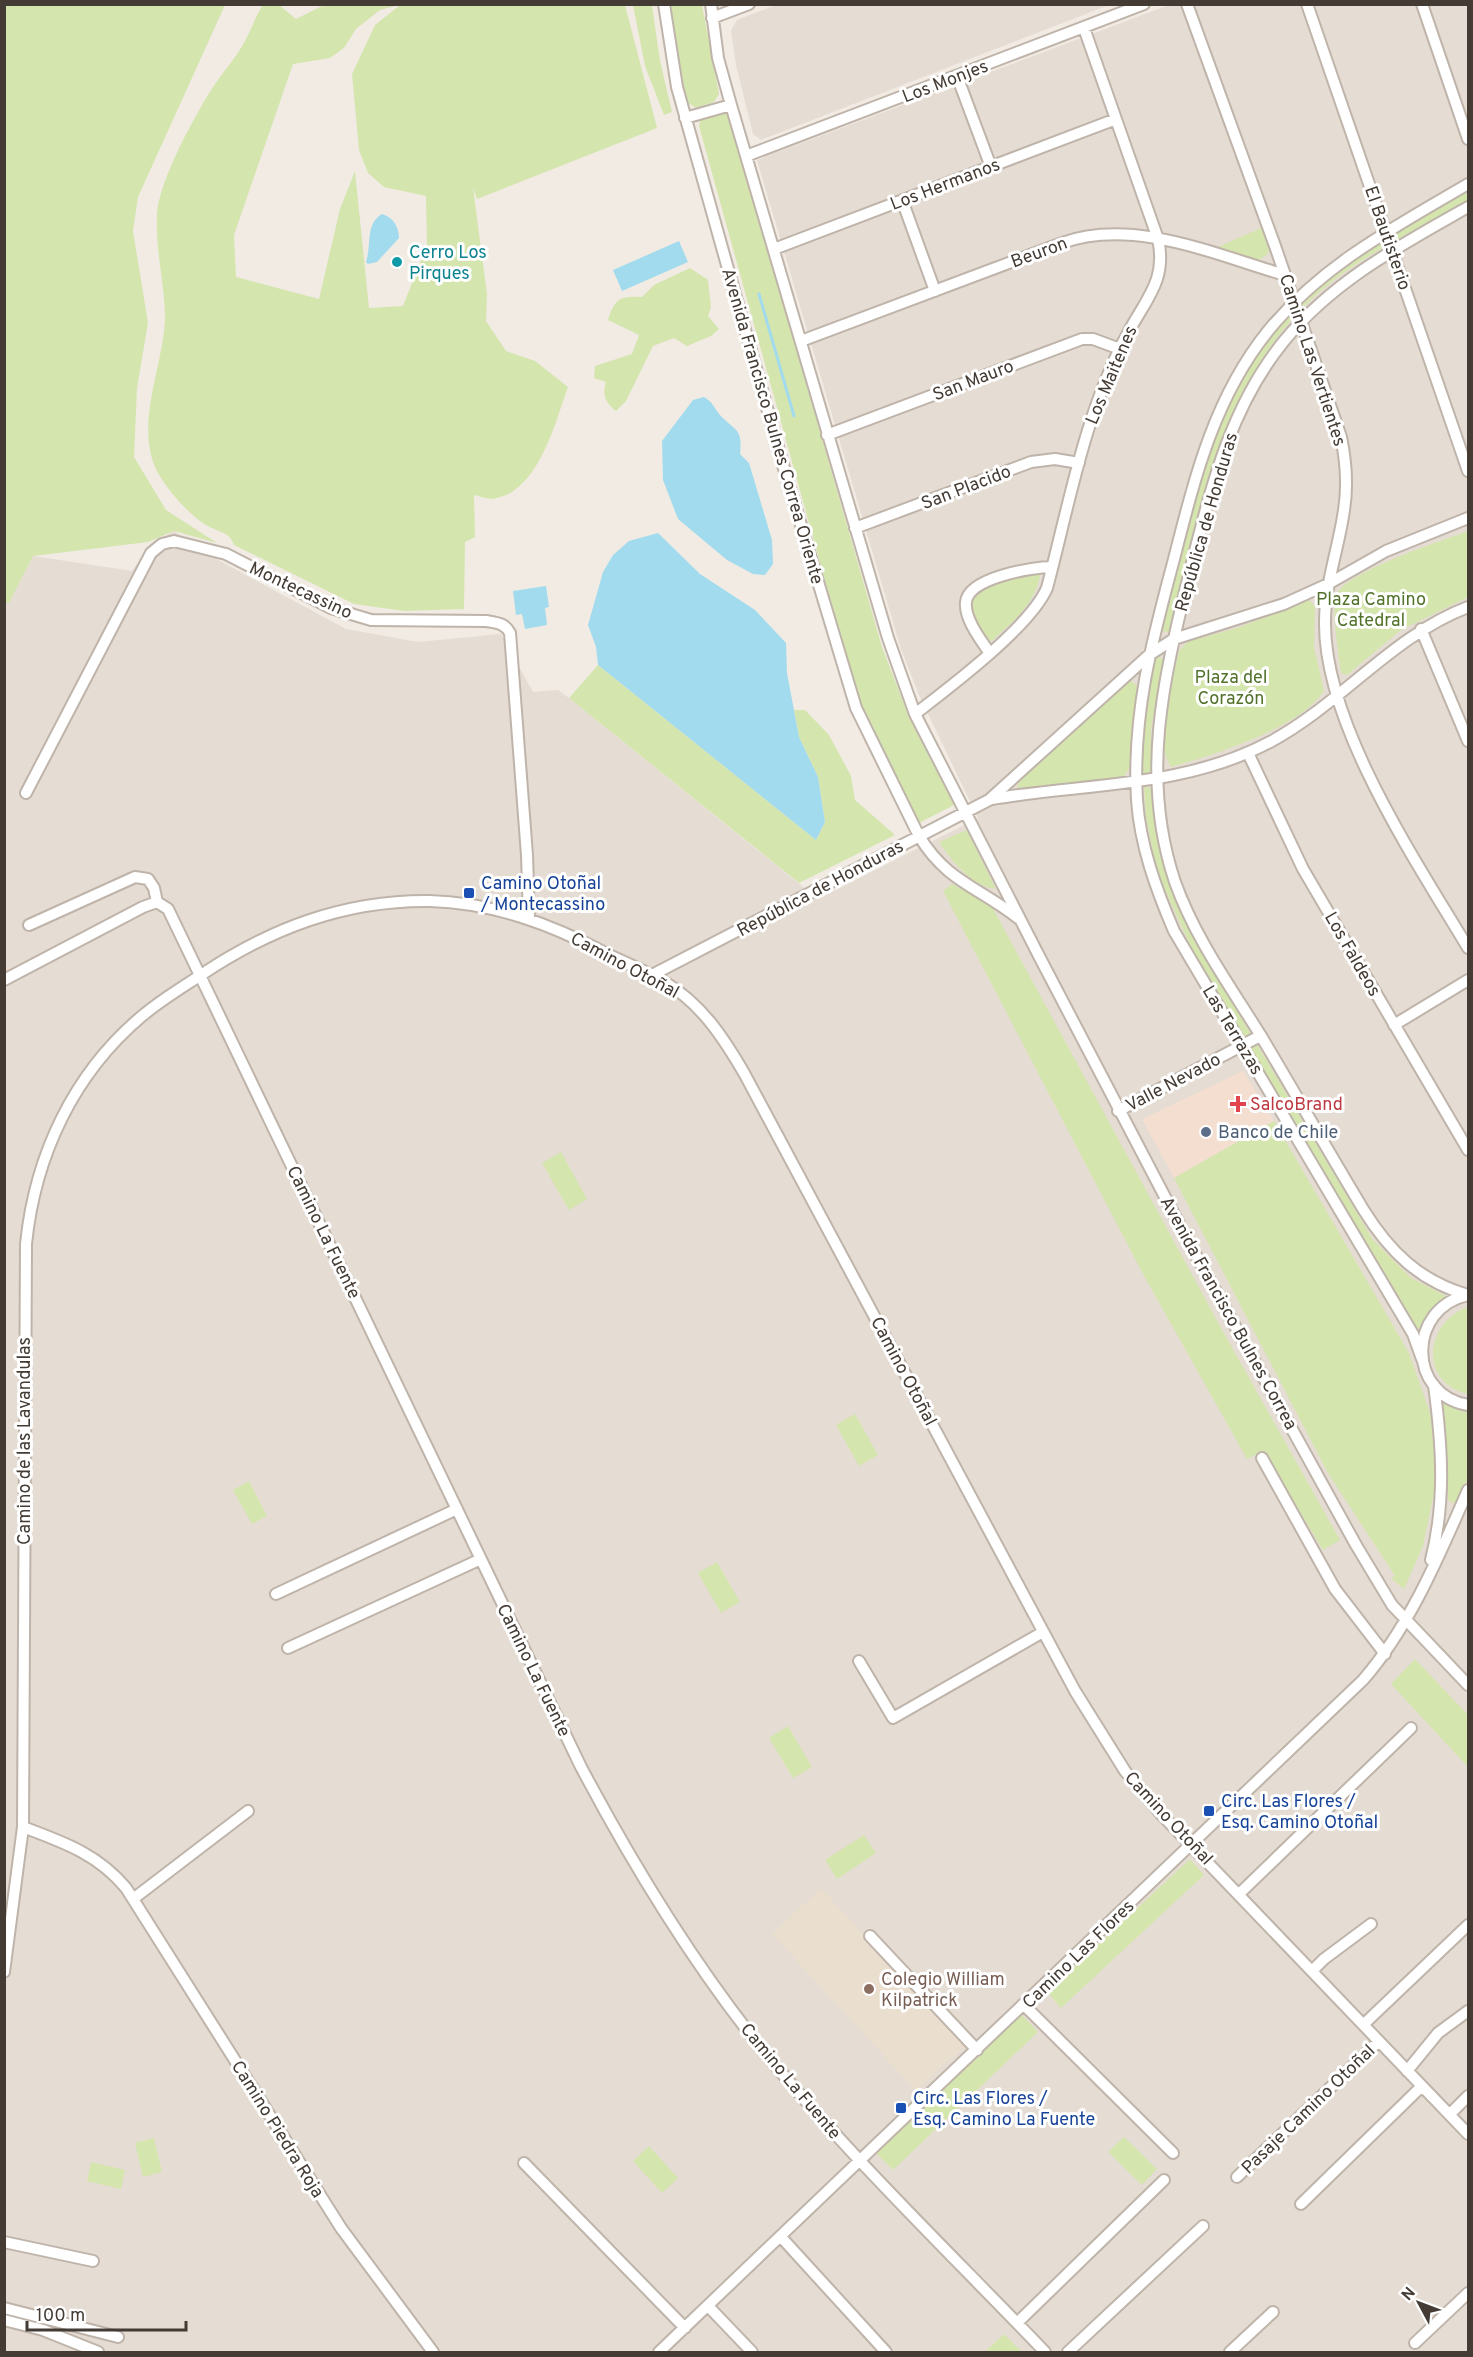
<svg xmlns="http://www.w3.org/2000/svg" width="1473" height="2357" viewBox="0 0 1473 2357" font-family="Overpass,sans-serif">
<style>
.residential{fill:#e5dcd3}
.commercial{fill:#f3ded0}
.education{fill:#eadecf}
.green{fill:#d5e5ae}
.water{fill:#a2dbed}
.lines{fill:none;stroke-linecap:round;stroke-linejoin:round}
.stream{stroke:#a2dbed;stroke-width:3}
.minor-casing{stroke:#bfb4aa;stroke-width:14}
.minor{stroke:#fff;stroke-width:10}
.culture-dot{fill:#0f9aa8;stroke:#fff;stroke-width:2}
.transit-dot{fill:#1a4fb4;stroke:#fff;stroke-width:2}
.health-dot{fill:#e0444e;stroke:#fff;stroke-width:2}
.service-dot{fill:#5c6f8a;stroke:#fff;stroke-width:2}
.education-dot{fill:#8d6e63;stroke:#fff;stroke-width:2}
.labels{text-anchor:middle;stroke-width:6;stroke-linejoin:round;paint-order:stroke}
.street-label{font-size:18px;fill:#433b34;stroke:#fff}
.culture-label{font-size:18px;fill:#0d838f;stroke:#fff;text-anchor:start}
.park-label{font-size:18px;fill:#52722b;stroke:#fff}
.transit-label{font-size:18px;fill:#164399;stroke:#fff;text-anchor:start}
.health-label{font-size:18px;fill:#be3a42;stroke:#fff;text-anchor:start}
.service-label{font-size:18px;fill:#4e5e75;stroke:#fff;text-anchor:start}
.education-label{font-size:18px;fill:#785e54;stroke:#fff;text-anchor:start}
</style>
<rect width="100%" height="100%" fill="#f1ebe4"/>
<path class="residential" d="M776 5V4L1109 5 761 140 753 134 736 65 731 30 737 20Z
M1169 5H1468V2352H5L4 602H9L33 556 132 571 151 544 174 531 218 560 346 629 418 642 501 634 533 692 558 690 569 698 818 899 978 818 919 695 901 649 757 160Z"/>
<path class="commercial" d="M1243 1071 1274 1121 1174 1178 1142 1119Z"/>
<path class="education" d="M821 1888 966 2045 916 2091 772 1934Z"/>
<path class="green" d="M4 5H225L138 197 133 231 148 323 137 388 134 457 166 510 217 543 174 531 148 542 33 556 9 603 4 602Z
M263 5H279L296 19 324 5H399L380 10 356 29 344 48 330 58 293 64 234 235 236 277 319 299 340 209 355 171 369 308 403 306 427 245 426 196 384 187 368 173 359 150 352 74 375 25 400 5H625L657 128 477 199 473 187 487 294 486 321 506 351 535 361 568 387C555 423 538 494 492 499 487 499 479 496 474 495L475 537 465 542 464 609 404 611 354 604 234 545C230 534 224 533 214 529 193 521 164 487 155 467 136 420 163 367 165 319 165 284 155 250 157 214 159 181 193 119 211 90 222 73 236 58 245 41 252 28 255 17 263 5Z
M633 5H652L660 61 672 112 664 115 645 66Z
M671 5H702L719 94 714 102 696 108 687 102 678 57Z
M722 113 729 115 882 647 909 717 954 805 919 823 858 700 699 126 701 118Z
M1468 192V201C1426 225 1381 246 1342 274 1223 360 1204 500 1169 632L1162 631C1197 495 1211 376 1324 279 1366 243 1420 219 1468 192Z
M1261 228 1269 250 1267 255 1258 260 1218 247Z
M690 268 708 280 711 307 708 316 719 329 711 336 687 346 674 338 653 346 626 401 616 411C605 402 602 395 606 382L594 378 595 366 632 354 639 335 608 320C615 298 620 296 642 297L654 285Z
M1468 531V597L1401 630 1347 675 1341 673C1339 657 1331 607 1336 595 1347 571 1442 541 1468 531Z
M1041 571C1036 604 1015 619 992 641L986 639 971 608 970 599C985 583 1020 573 1041 571Z
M1309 600 1315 606 1314 647 1324 691C1300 728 1213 755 1171 767 1151 736 1172 685 1179 651L1187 642 1240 627Z
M1157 656 1163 659 1151 729V771L1146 774 1142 772C1142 746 1143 676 1157 656Z
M598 665 816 840 825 822 818 777 799 737 794 710H805L829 735 851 776 855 800 895 835 799 883 569 698Z
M1131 681 1137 686 1130 767 1123 778 1017 788 1018 783 1127 682Z
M1144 787 1151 788 1165 869 1198 945 1373 1240 1411 1278 1448 1297 1434 1305 1420 1329 1416 1328 1191 947 1157 872 1146 817Z
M967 830 996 889C972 887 952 861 939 842Z
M952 884 991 905 1221 1328 1340 1540 1323 1550 1263 1451 1247 1459 1143 1274 943 891Z
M1274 1121 1409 1353 1431 1416 1436 1483 1423 1546 1404 1589 1391 1578 1395 1576 1328 1473 1174 1178Z
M561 1152 587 1199 569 1210 542 1163Z
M1464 1308H1468V1394C1420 1383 1424 1327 1464 1308Z
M1443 1402 1463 1412H1468V1478L1455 1504 1448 1500V1469Z
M855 1414 878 1455 859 1466 836 1425Z
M249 1481 267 1516 252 1524 233 1490Z
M717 1562 740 1602 721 1613 698 1573Z
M1415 1659 1468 1715V1767L1391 1684Z
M788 1726 812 1767 793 1778 769 1738Z
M864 1835 876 1853 837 1879 825 1860Z
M1190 1859 1204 1875 1061 2008 1047 1992Z
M1021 2014 1038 2032 893 2170 876 2153Z
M1124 2137 1157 2169 1142 2185 1108 2152Z
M154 2138 162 2172 143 2177 135 2143Z
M649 2146 678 2178 662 2193 633 2161Z
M91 2162 125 2170 121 2189 87 2181Z
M1004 2334 1022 2352H985Z"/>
<path class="water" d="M382 214C393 217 399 227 399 238L377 262 368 264 366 262C372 244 365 224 382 214Z
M679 241 688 262 622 291 613 270Z
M704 397C713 402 714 408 720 415 735 431 743 428 740 454L749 463 772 540 773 564 765 575 753 574 727 560 678 519 663 480 662 441 693 400Z
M658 533 700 574 755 610 786 643 787 673 799 737 818 777 825 822 816 840 598 665 596 647 588 625 603 572 613 555 629 541Z
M546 586 549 607 545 608 547 625 525 629 522 614 516 615 513 591Z"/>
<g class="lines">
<path class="stream" d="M759 294 794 416"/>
<g class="minor-casing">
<path id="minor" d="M664 4 677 87 783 465 856 708 919 836C947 882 979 887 1018 918
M711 4 718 58 731 105 888 638 915 714 1039 956 1188 1241 1356 1545 1392 1605 1468 1685
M1187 4 1275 246 1341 437C1346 461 1348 485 1344 510 1339 547 1325 583 1325 622 1324 725 1416 861 1468 948
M1307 4 1468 471
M1422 4 1468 139
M712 18 749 4
M957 76 991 167
M685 118 731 105
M746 156 1144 4
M902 200 935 291
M1468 207C1401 245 1334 280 1284 341 1231 406 1212 484 1192 563 1166 670 1138 772 1175 882 1195 938 1230 986 1261 1036 1295 1093 1328 1151 1363 1209 1389 1251 1419 1281 1468 1295
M774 249 1116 119
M801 341 1062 243C1133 217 1216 255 1285 275
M827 435 1082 339H1093L1120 349
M855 528 1031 462 1055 459 1079 463
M1421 629 1468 741
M989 652C980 639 964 618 966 602 968 578 1032 567 1052 567
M915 714C950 687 1030 627 1047 588 1070 501 1085 411 1129 331 1147 298 1167 279 1158 239L1084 28
M1248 753 1303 869 1468 1150
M26 793 151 553 162 544 174 541 226 554 331 608 371 620 486 621C497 623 505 623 510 633L527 855 529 918
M992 799C1086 783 1184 788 1270 742 1342 703 1392 636 1468 607
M29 925 135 877 148 879 154 888 157 902
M652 975 989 800 1149 655 1174 639 1284 604 1328 584 1386 551 1468 518
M4 980 143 907 157 902 168 909 581 1767C634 1867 693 1964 765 2053 852 2159 951 2254 1045 2352
M1394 1025 1468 980
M1118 1111 1260 1036
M1468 1295C1407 1308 1407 1395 1468 1405
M1422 1359 1413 1334 1174 931C1156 889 1140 845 1137 800 1132 714 1152 641 1174 559 1195 477 1214 398 1268 331 1323 264 1395 227 1468 184
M1262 1458 1335 1589 1385 1654
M1431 1560C1446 1501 1442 1445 1434 1385
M276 1594 457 1509
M288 1648 481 1559
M859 1661 893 1718 1043 1632
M23 1827C63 1842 98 1854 126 1888L341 2228 433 2352
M1240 1893 1411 1728
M133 1899 248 1811
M870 1936 977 2050
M1312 1971 1324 1959 1371 1924
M4 1972 23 1827 26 1244C35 1156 73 1074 142 1016 161 1000 181 988 201 975 271 928 345 900 430 901 494 903 551 924 607 954 626 963 645 971 663 981 701 1003 723 1037 744 1073L1075 1691 1125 1771 1161 1814 1468 2134
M1024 2005 1173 2153
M1364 2024 1468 1925
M1407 2071 1438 2033 1468 2011
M1450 2114 1468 2096
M524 2163 685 2328
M1237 2177 1379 2041
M1301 2204 1422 2086
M781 2237 886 2352
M4 2242 93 2261
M708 2306 752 2352
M4 2308 118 2337
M4 2320 43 2330 98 2352
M1017 2323 1164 2180
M1415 2343 1468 2293
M659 2352 1363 1680C1410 1626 1439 1556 1468 1490
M1068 2352 1203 2226
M1230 2352 1273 2312"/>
</g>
<use href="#minor" class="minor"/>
</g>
<circle class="culture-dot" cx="397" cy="262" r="6"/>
<g class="transit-dot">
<rect x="463" y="887" width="12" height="12" rx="3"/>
<rect x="1203" y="1805" width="12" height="12" rx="3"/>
<rect x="895" y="2102" width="12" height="12" rx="3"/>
</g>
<path class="health-dot" d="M1235 1095h6v6h6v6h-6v6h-6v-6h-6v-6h6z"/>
<circle class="service-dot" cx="1206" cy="1132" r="6"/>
<circle class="education-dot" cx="869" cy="1989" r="6"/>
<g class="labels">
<g class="street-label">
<text transform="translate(945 81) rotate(-21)" y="6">Los Monjes</text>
<text transform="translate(945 184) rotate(-21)" y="6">Los Hermanos</text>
<text transform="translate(1388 238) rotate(71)" y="6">El Bautisterio</text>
<text transform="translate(1039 252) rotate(-20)" y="6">Beuron</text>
<text transform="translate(1313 360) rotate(72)" y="6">Camino Las Vertientes</text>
<text transform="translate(1111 375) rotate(-67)" y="6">Los Maitenes</text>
<text transform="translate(973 380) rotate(-21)" y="6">San Mauro</text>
<text transform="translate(773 426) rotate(74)" y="6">Avenida Francisco Bulnes Correa Oriente</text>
<text transform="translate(966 487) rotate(-21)" y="6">San Placido</text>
<text transform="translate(1206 522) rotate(-74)" y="6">República de Honduras</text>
<text transform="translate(301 590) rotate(25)" y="6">Montecassino</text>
<text transform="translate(820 888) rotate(-28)" y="6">República de Honduras</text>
<text transform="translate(1353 954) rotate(60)" y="6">Los Faldeos</text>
<text transform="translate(625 965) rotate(28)" y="6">Camino Otoñal</text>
<text transform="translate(1233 1030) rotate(59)" y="6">Las Terrazas</text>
<text transform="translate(1173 1082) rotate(-28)" y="6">Valle Nevado</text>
<text transform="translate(324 1232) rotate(64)" y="6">Camino La Fuente</text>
<text transform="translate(1229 1313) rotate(61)" y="6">Avenida Francisco Bulnes Correa</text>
<text transform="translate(904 1371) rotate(62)" y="6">Camino Otoñal</text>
<text transform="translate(24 1441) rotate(-90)" y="6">Camino de las Lavandulas</text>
<text transform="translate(534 1670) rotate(64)" y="6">Camino La Fuente</text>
<text transform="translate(1169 1818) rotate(47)" y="6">Camino Otoñal</text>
<text transform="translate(1078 1954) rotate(-44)" y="6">Camino Las Flores</text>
<text transform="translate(791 2081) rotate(50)" y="6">Camino La Fuente</text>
<text transform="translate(1308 2109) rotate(-44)" y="6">Pasaje Camino Otoñal</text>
<text transform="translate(278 2129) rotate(58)" y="6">Camino Piedra Roja</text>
</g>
<g class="culture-label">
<text x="409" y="258">Cerro Los<tspan x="409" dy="21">Pirques</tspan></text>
</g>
<g class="park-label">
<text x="1371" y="605">Plaza Camino<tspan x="1371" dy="21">Catedral</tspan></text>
<text x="1231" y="683">Plaza del<tspan x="1231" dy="21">Corazón</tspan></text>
</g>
<g class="transit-label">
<text x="481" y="889">Camino Otoñal<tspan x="481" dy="21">/ Montecassino</tspan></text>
<text x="1221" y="1807">Circ. Las Flores /<tspan x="1221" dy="21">Esq. Camino Otoñal</tspan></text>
<text x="913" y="2104">Circ. Las Flores /<tspan x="913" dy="21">Esq. Camino La Fuente</tspan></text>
</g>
<g class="health-label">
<text x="1250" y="1110">SalcoBrand</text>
</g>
<g class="service-label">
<text x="1218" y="1138">Banco de Chile</text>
</g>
<g class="education-label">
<text x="881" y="1985">Colegio William<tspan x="881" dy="21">Kilpatrick</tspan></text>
</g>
</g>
<rect width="1473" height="2357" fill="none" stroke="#433b34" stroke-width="12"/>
<g transform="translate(1419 2303) rotate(311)" stroke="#ffffff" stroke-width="4.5" paint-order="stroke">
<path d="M0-4.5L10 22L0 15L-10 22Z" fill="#433b34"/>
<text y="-9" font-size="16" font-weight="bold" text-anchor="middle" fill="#433b34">N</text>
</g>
<path d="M27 2321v9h159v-9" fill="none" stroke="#433b34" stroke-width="3"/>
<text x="36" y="2321" font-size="18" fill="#433b34" stroke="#ffffff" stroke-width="4.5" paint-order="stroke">100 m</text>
</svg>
